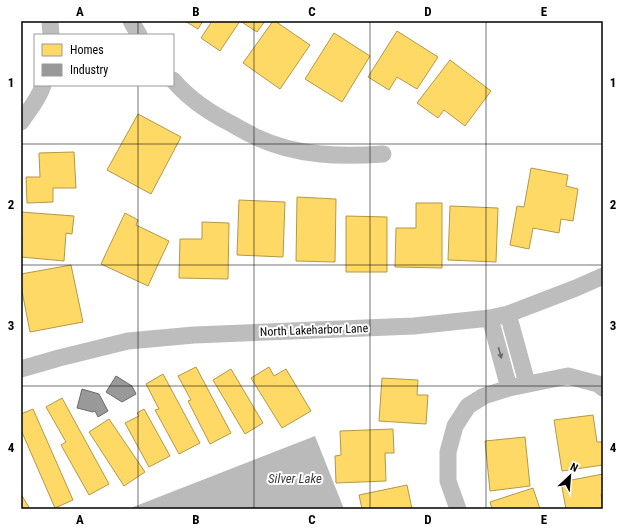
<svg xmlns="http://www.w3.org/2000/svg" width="624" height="530" viewBox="0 0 624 530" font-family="'Roboto Condensed',sans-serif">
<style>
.water{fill:#bababa}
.homes{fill:#ffd966;stroke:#b29847}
.industry{fill:#999;stroke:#6b6b6b}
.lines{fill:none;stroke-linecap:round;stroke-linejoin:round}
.minor{stroke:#bdbdbd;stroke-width:17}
.oneway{fill:#686868}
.grid{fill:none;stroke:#000;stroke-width:1;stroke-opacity:0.55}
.labels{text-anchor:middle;stroke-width:4;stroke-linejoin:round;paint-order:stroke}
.street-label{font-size:12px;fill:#000;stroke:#fff}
.water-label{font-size:13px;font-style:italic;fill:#3d3d3d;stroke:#fff}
.neatline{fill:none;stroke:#000;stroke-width:1.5}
.grid-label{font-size:13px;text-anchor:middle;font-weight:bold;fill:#000}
</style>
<rect width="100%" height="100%" fill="#fff"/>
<path class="water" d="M315 436 344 509H128Z"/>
<path class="homes" d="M185 21H203L198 29Z
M212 21H240L220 51 201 38Z
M240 21H265L257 32Z
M273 21H275L310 45 280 89 243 63Z
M397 31 438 57 417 89 397 77 389 90 368 77Z
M334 33 370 56 342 102 305 79Z
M450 60 491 91 465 126 444 110 438 118 417 103Z
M138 114 181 137 151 194 107 170Z
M74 152 76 188H53V202L27 203 26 177H40L39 153Z
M531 168 568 175 566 186 578 189 573 221 561 219 559 233 533 228 529 249 510 245 517 206 524 207Z
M297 197 336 199 335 262 296 261Z
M239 200 285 202 283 257 237 255Z
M416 203H442V268L395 267 396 228H416Z
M450 206 498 208 496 262 448 260Z
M21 212 74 216 72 234 66 233 64 261 21 257 22 237H21Z
M125 213 138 220 136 225 169 241 148 286 101 264Z
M346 216 387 217V272H346Z
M202 222 229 223 228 279 179 278 180 239H202Z
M71 265 83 322 30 332 21 286V274Z
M196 367 231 433 210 444 188 401 191 400 178 376Z
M269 367 274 376 286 369 311 411 282 428 251 378Z
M231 369 263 423 245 434 213 380Z
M163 374 200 443 179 454 155 410 159 409 146 384Z
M382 378 418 380 417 395H428L426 424 379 421Z
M62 398 109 484 89 495 61 445 66 442 46 407Z
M33 409 73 500 55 508 21 430V414Z
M144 409 170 456 149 467 125 423 139 416 137 413Z
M593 415 597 442H603V465L562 471 554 420Z
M109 419 145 472 124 486 89 432Z
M393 429 394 453H385L386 481 336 483 335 456 341 455 340 431Z
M525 437 530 486 490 491 485 441Z
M603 474V494H601L603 509H566L561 482Z
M407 485 412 509H362L359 495Z
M533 488 540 509H492L490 502Z
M21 494 30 509H21Z"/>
<path class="industry" d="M116 376 132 386 136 394 122 402 106 392Z
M82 389 99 394 108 411 98 417 95 411 93 412 77 408Z"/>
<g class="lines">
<path class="minor" d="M50 21 51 35
M131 21 139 35
M173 80C189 99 210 113 232 124 240 129 248 133 256 137 296 156 340 157 383 154
M21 122C29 110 39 99 43 85
M508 314 527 383
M490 318 509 388
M21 369 59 358 128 341 194 335 414 326 490 318 508 314 576 288 603 276
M458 509 448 481V452L455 426 468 406 484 396 509 388 568 376 598 384 603 388"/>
</g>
<defs><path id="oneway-solid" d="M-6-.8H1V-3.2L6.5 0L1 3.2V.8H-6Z"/></defs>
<use class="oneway" href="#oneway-solid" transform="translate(500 353) rotate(75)"/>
<path class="grid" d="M138 21V35M254 21V509M370 21V509M486 21V509M138 85V509M21 144H603M21 265H603M21 386H603"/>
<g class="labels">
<g class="street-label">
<text transform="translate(314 330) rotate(-2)" y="4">North Lakeharbor Lane</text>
</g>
<g class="water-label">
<text x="295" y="483">Silver Lake</text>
</g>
</g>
<rect width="624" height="530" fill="none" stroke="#ffffff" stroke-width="44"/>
<rect x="34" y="34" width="140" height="52" fill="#ffffff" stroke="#999999"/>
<rect x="42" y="44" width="20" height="12" fill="#ffd966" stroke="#999999"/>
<text x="70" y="54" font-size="12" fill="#000000">Homes</text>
<rect x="42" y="64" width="20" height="12" fill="#999999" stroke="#999999"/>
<text x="70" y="74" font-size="12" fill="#000000">Industry</text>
<g transform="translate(570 476) rotate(26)" stroke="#ffffff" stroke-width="3" paint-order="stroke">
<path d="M0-3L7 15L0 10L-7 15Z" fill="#000000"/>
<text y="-6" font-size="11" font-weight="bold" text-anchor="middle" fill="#000000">N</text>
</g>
<rect x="22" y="22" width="580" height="486" class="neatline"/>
<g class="grid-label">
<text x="80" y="16">A</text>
<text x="196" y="16">B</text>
<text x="312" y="16">C</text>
<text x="428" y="16">D</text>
<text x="544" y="16">E</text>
<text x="11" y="87">1</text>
<text x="613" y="87">1</text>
<text x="11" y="209">2</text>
<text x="613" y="209">2</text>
<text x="11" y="330">3</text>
<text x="613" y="330">3</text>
<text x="11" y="452">4</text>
<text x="613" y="452">4</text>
<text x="80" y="524">A</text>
<text x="196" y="524">B</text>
<text x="312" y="524">C</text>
<text x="428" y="524">D</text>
<text x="544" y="524">E</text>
</g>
</svg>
